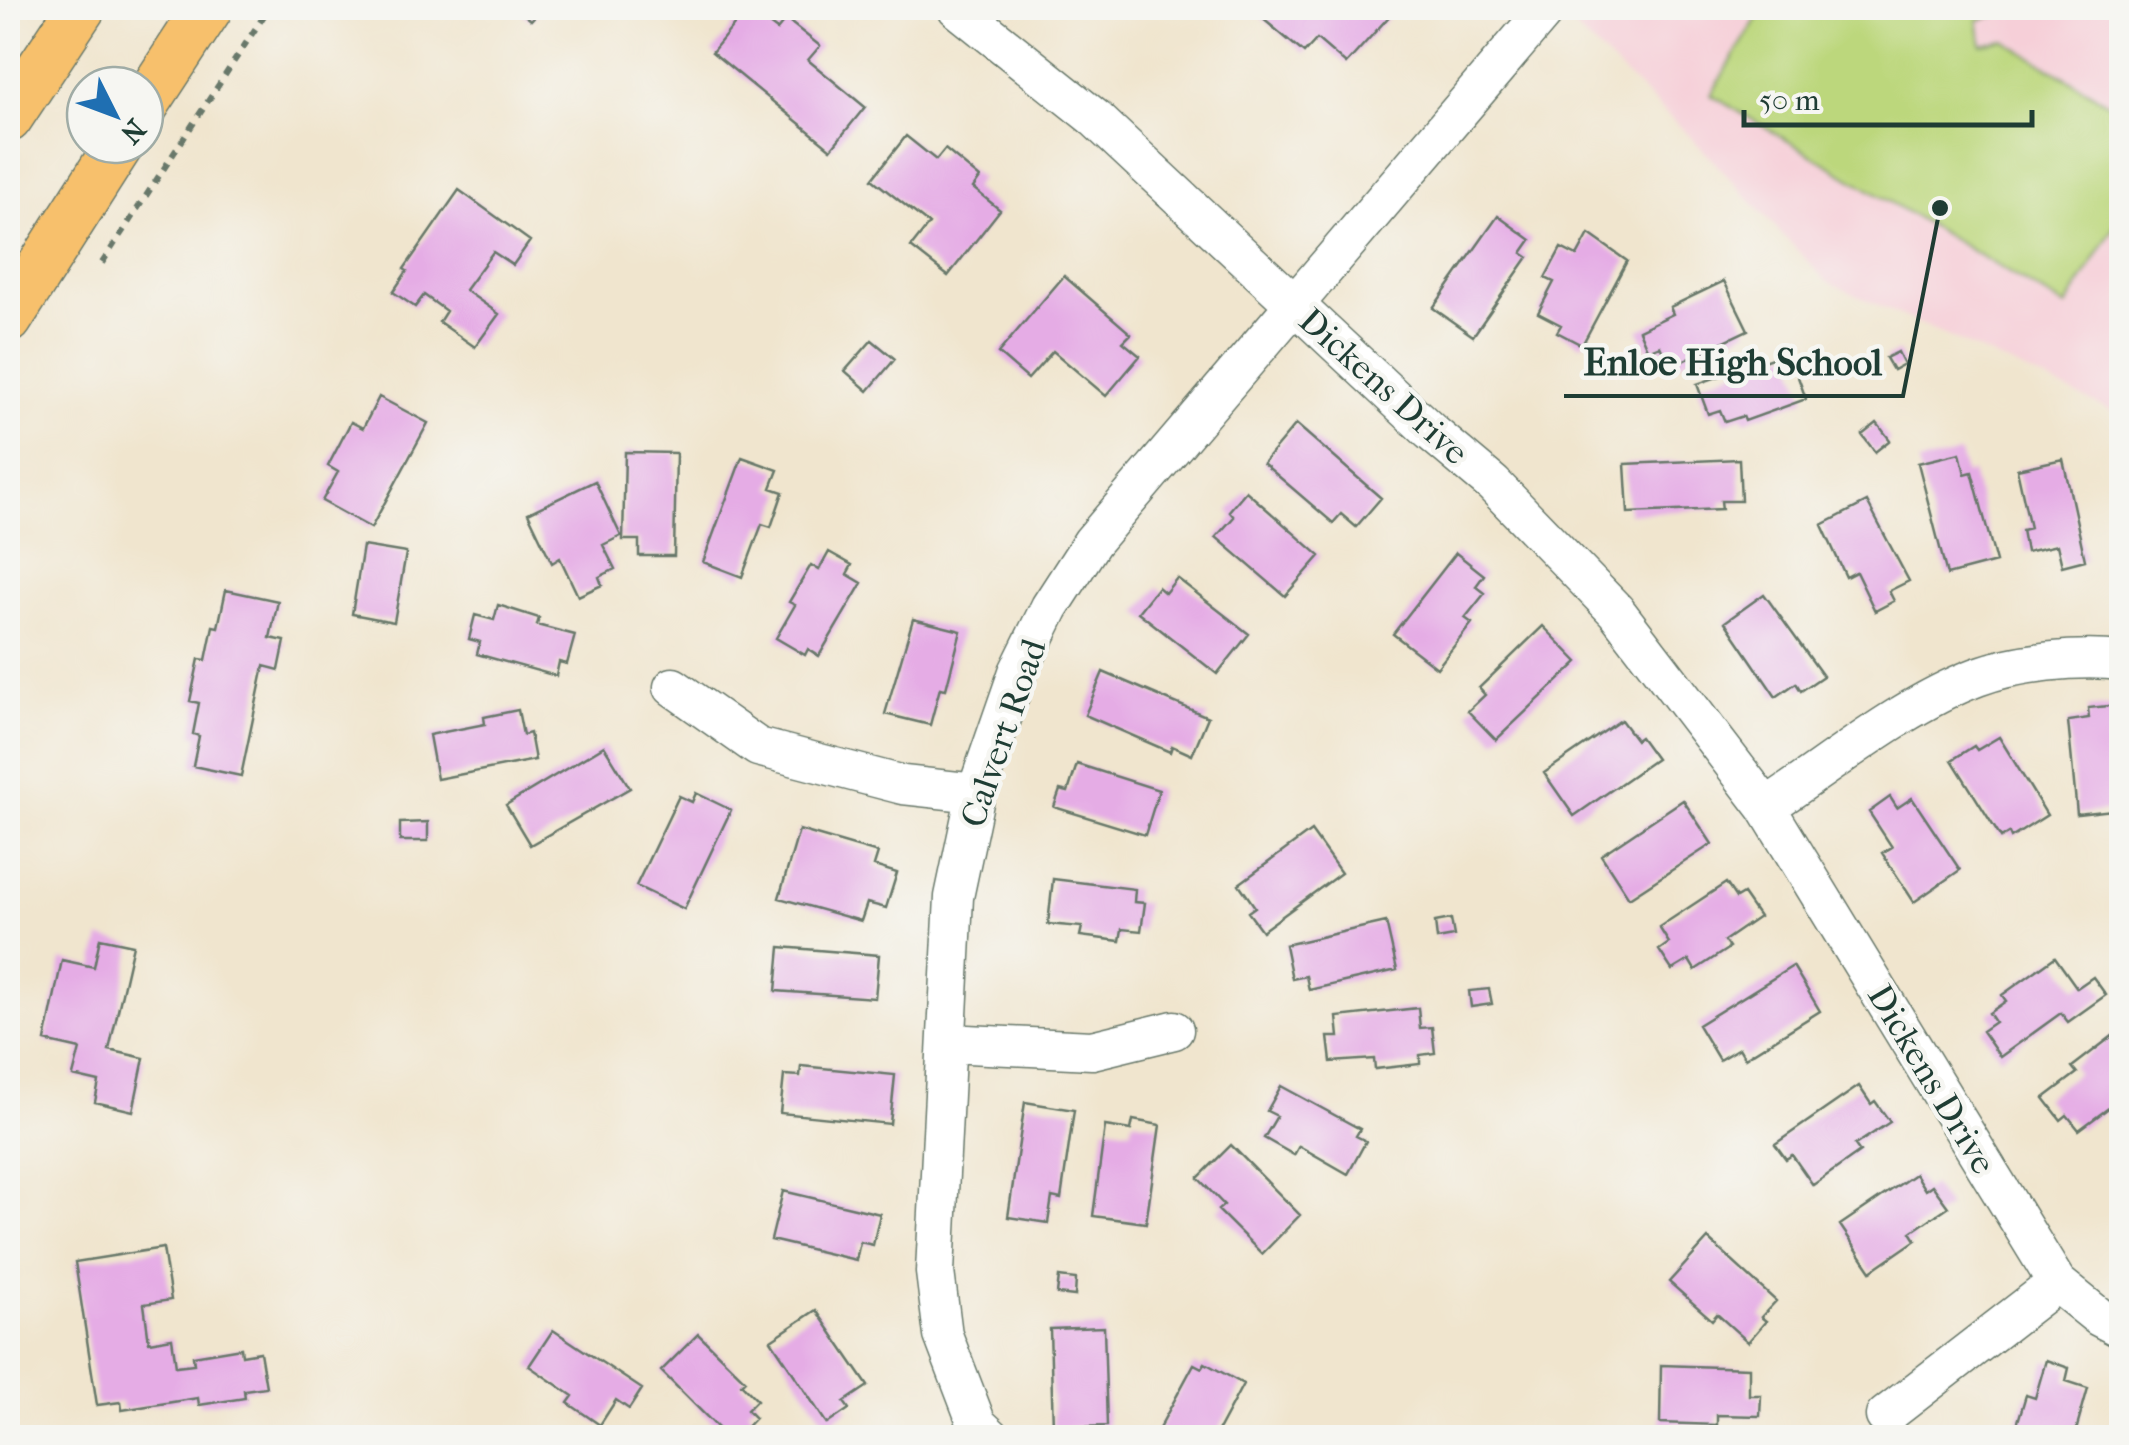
<svg xmlns="http://www.w3.org/2000/svg" width="2129" height="1445" viewBox="0 0 2129 1445" font-family="'IM FELL French Canon',serif">
<style>
.built{fill:#f6cfd8}
.green{fill:#bcd77c;stroke:#6e8a58;stroke-width:2.5}
.building{fill:#e5ace5}
.lines{fill:none;stroke-linecap:round;stroke-linejoin:round}
.minor-casing{stroke:#68786a;stroke-width:41}
.major-casing{stroke:#68786a;stroke-width:51}
.path{stroke:#68786a;stroke-width:6;stroke-dasharray:8 8;stroke-linecap:butt}
.minor{stroke:#fff;stroke-width:38}
.major{stroke:#f7c06c;stroke-width:48}
.labels{text-anchor:middle;stroke-width:9;stroke-linejoin:round;paint-order:stroke}
.street-label{font-size:35px;fill:#1f3d34;stroke:#f6f6f2}
.leader{fill:none;stroke:#1f3d34;stroke-width:4}
.callout-dot{fill:#1f3d34;stroke:#f6f6f2;stroke-width:4}
.callout-label{font-size:38px;text-anchor:middle;font-weight:bold;fill:#1f3d34;stroke:#f6f6f2;stroke-width:9;stroke-linejoin:round;paint-order:stroke}
</style>
<rect width="100%" height="100%" fill="#f6f6f2"/>
<filter id="ink" filterUnits="userSpaceOnUse"><feTurbulence type="fractalNoise" baseFrequency=".01" numOctaves="2"/><feDisplacementMap in="SourceGraphic" scale="20" xChannelSelector="R" yChannelSelector="G"/><feConvolveMatrix kernelMatrix="1 2 1 2 8 2 1 2 1" color-interpolation-filters="sRGB"/></filter>
<filter id="wash" filterUnits="userSpaceOnUse"><feTurbulence type="fractalNoise" baseFrequency=".0048" numOctaves="4" result="noise"/><feDisplacementMap in="SourceGraphic" scale="40" xChannelSelector="R" yChannelSelector="G"/><feGaussianBlur stdDeviation="2.25" result="paint"/><feColorMatrix in="noise" values="0 0 0 0 0 0 0 0 0 0 0 0 0 0 0 0 0 1.4 0 .05"/><feComposite in="paint" operator="in"/></filter>
<g filter="url(#wash)">
<rect width="100%" height="100%" fill="#f0e5ce"/>
<path class="built" d="M1553 8H2121V415L1827 282 1689 135Z"/>
<path class="green" d="M1763 8H2004L2000 14 1978 20 1982 45 2004 40 2121 111V215L2066 307 1711 95Z"/>
<g id="blocks">
<path class="building" d="M516 8H542L531 20Z
M748 8 777 30 786 19 820 46 808 60 865 107 831 149 712 52Z
M1250 8H1389L1394 11 1346 64 1317 39 1304 53Z
M906 136 936 160 945 149 980 178 973 188 1000 210 948 276 911 247 929 224 872 179Z
M459 190 530 241 513 265 493 252 465 290 499 314 475 347 439 322 446 311 424 295 415 307 393 292 407 271 404 269Z
M1498 216 1531 240 1522 253 1528 257 1473 336 1433 308Z
M1589 234 1627 261 1582 345 1557 332 1561 325 1538 313 1554 282 1545 278 1561 248 1577 256Z
M1064 276 1131 334 1123 342 1140 356 1106 396 1053 351 1028 379 998 353Z
M1724 281 1748 330 1670 367 1660 346 1648 351 1639 330 1673 314 1670 307Z
M872 340 895 359 868 391 845 371Z
M1789 352 1806 399 1745 421 1743 416 1725 422 1720 410 1708 414 1697 384Z
M1898 352 1904 364 1893 370 1886 358Z
M379 397 428 423 371 528 322 501 338 472 328 466 351 422 363 428Z
M1877 423 1890 440 1875 452 1862 435Z
M1296 424 1381 498 1356 527 1341 514 1333 523 1263 463Z
M625 452 676 453 674 556H639V540H623Z
M1960 453 1965 474 1972 472 1996 562 1947 575 1918 463Z
M742 457 778 470 771 488 783 492 771 527 762 524 742 577 703 562Z
M1739 459 1741 501H1721L1722 509 1628 513 1625 464Z
M2063 459 2085 560 2062 566 2057 545 2026 552 2022 530 2030 528 2017 469Z
M595 481 621 536 603 545 615 569 599 577 602 585 578 596 560 558 552 563 528 513Z
M1246 491 1320 556 1285 596 1216 537 1234 517 1229 511Z
M1867 502 1909 581 1889 591 1894 601 1875 611 1856 572 1846 577 1822 525Z
M363 546 406 553 394 622 352 614Z
M829 552 852 565 847 574 862 583 819 656 808 649 805 655 776 638 795 605 789 602 811 565 819 570Z
M1456 553 1484 575 1476 586 1485 593 1465 618 1472 623 1437 668 1393 634Z
M1177 578 1249 634 1217 674 1138 612 1158 587 1165 593Z
M226 590 278 601 270 638 285 641 279 670 264 666 241 776 193 766 199 736 193 734 199 703 190 701 199 659 206 660 213 626 218 627Z
M1764 594 1823 676 1801 691 1796 683 1776 697 1725 622Z
M498 605 539 618 537 625 575 635 567 664 559 662 556 676 477 654 480 642 469 639 475 615 494 620Z
M913 619 961 631 946 689 940 688 930 725 885 714Z
M1543 626 1578 662 1496 740 1468 711 1485 695 1479 688Z
M1103 672 1208 717 1192 755 1172 746 1170 752 1085 715Z
M2118 705 2122 809 2077 814 2068 721 2089 718 2088 708Z
M518 710 523 735 530 733 535 760 437 779 429 735 485 724 484 717Z
M1621 720 1636 740 1640 737 1656 759 1574 816 1544 773Z
M1999 737 2047 815 2011 838 2009 833 2001 838 1952 760 1974 746 1977 750Z
M604 746 630 788 530 845 506 805Z
M1077 764 1159 790 1145 835 1054 807 1060 790 1068 792Z
M696 793 731 810 684 909 636 886 679 796 692 802Z
M1890 797 1897 808 1912 798 1960 870 1914 902 1882 853 1892 847 1869 812Z
M1683 800 1712 844 1629 898 1601 855Z
M428 822V841H400V823Z
M799 830 878 853 874 866 897 873 886 908 867 903 861 921 779 898Z
M1311 831 1341 873 1262 931 1248 912 1255 907 1239 884Z
M1053 879 1135 889 1134 902 1145 903 1141 931 1122 929 1120 941 1080 936 1082 927 1048 924Z
M1726 883 1736 898 1743 894 1759 917 1724 941 1729 948 1695 970 1689 960 1672 970 1659 950 1669 943 1659 927Z
M1451 919 1454 936 1437 939 1435 922Z
M1386 922 1397 970 1309 990 1306 976 1292 979 1285 945Z
M100 938 133 945 109 1050 144 1058 133 1111 95 1102 99 1082 73 1076 80 1049 45 1041 62 960 94 967Z
M780 947 879 955 875 998 776 991Z
M2055 957 2077 988 2093 977 2106 995 2068 1022 2061 1013 2000 1057 1982 1031 1995 1022 1989 1013 2006 1001 2002 995Z
M1793 966 1820 1011 1745 1058 1739 1048 1719 1060 1698 1025Z
M1489 989 1492 1004 1471 1007 1469 991Z
M1418 1008 1420 1028 1432 1027 1435 1053 1420 1055V1064L1375 1069 1374 1059 1331 1062 1328 1037H1339L1337 1017Z
M2119 1031 2122 1098 2079 1130 2067 1115 2061 1120 2044 1098 2077 1073 2072 1067Z
M801 1066 895 1075 890 1124 780 1113 784 1075 800 1076Z
M1281 1086 1360 1129 1356 1136 1366 1141 1348 1174 1299 1146 1294 1155 1264 1138 1277 1116 1267 1111Z
M1859 1086 1871 1104 1875 1101 1890 1122 1855 1145 1860 1152 1813 1185 1792 1155 1786 1159 1775 1144Z
M1025 1102 1074 1110 1061 1199 1052 1197 1048 1223 1008 1217Z
M1133 1120 1160 1125 1146 1223 1093 1216 1105 1126 1131 1130Z
M1231 1145 1300 1215 1262 1254 1218 1210 1224 1205 1198 1178Z
M1915 1174 1925 1190 1932 1185 1948 1207 1911 1232 1916 1240 1871 1271 1840 1225Z
M783 1191 880 1214 873 1245 860 1242 856 1260 771 1240Z
M1708 1239 1776 1301 1761 1317 1766 1321 1748 1342 1717 1314 1712 1320 1669 1282Z
M163 1248 171 1300 144 1304 149 1342 172 1338 176 1366 194 1364 193 1356 241 1348 242 1355 260 1352 266 1387 244 1390 245 1398 199 1405 198 1398 122 1410 121 1402 97 1405 75 1262Z
M1059 1277 1076 1279 1075 1296 1057 1294Z
M816 1310 868 1386 844 1402 849 1409 827 1424 771 1340Z
M1104 1327 1107 1426 1053 1428 1050 1329Z
M553 1330 642 1389 629 1409 616 1400 600 1425 568 1403 573 1396 529 1366Z
M698 1334 745 1380 741 1384 757 1400 747 1410 755 1418 736 1438H728L661 1371Z
M2046 1360 2069 1368 2066 1381 2088 1388 2074 1438H2013L2026 1395 2035 1398Z
M1205 1363 1243 1384 1214 1438H1154L1194 1364 1202 1368Z
M1661 1365 1749 1368V1395H1761L1760 1416 1717 1415V1425L1660 1423Z
M525 1430 549 1436V1438H523Z"/>
</g>
</g>
<g filter="url(#ink)">
<use href="#blocks" fill-opacity="0" stroke="#68786a" stroke-width="2.5"/>
<g class="lines">
<g class="minor-casing">
<path id="minor" d="M957 8 1096 119 1431 432 1493 484 1616 611 1766 807 2057 1283 2099 1317 2122 1329
M673 687 758 747 903 785 976 793
M1766 807C1832 764 1903 705 1977 677 2017 662 2079 656 2122 661
M947 1043 1092 1050 1174 1030
M1885 1416 2057 1283
M992 1438 977 1424 943 1335 935 1272 954 897 976 793 1018 672 1050 607 1092 542 1543 13"/>
</g>
<g class="major-casing">
<path id="major" d="M145 104 208 8
M8 118 81 8
M8 319 119 145"/>
</g>
<path class="path" d="M102 263 269 8"/>
<use href="#minor" class="minor"/>
<use href="#major" class="major"/>
</g>
</g>
<g class="labels">
<g class="street-label">
<text transform="translate(1384 386) rotate(42)" y="12">Dickens Drive</text>
<text transform="translate(1003 733) rotate(-71)" y="12">Calvert Road</text>
<text transform="translate(1932 1079) rotate(59)" y="12">Dickens Drive</text>
</g>
</g>
<path class="leader" d="M1940 208L1903 396H1564"/>
<circle class="callout-dot" cx="1940" cy="208" r="10"/>
<g class="callout-label">
<text x="1733" y="375">Enloe High School</text>
</g>
<rect width="2129" height="1445" fill="none" stroke="#f6f6f2" stroke-width="40"/>
<g transform="translate(115 115) rotate(132)"><circle r="48" fill="#f6f6f2" stroke="#a0aca6" stroke-width="2.5"/>
<path d="M0-8L18 38L0 25L-18 38Z" fill="#1f6fb2"/>
<text y="-15" font-size="28" font-weight="bold" text-anchor="middle" fill="#1f3d34">N</text>
</g>
<path d="M1744 110v15h288v-15" fill="none" stroke="#1f3d34" stroke-width="5"/>
<text x="1759" y="110" font-size="30" fill="#1f3d34" stroke="#f6f6f2" stroke-width="8" paint-order="stroke">50 m</text>
</svg>
